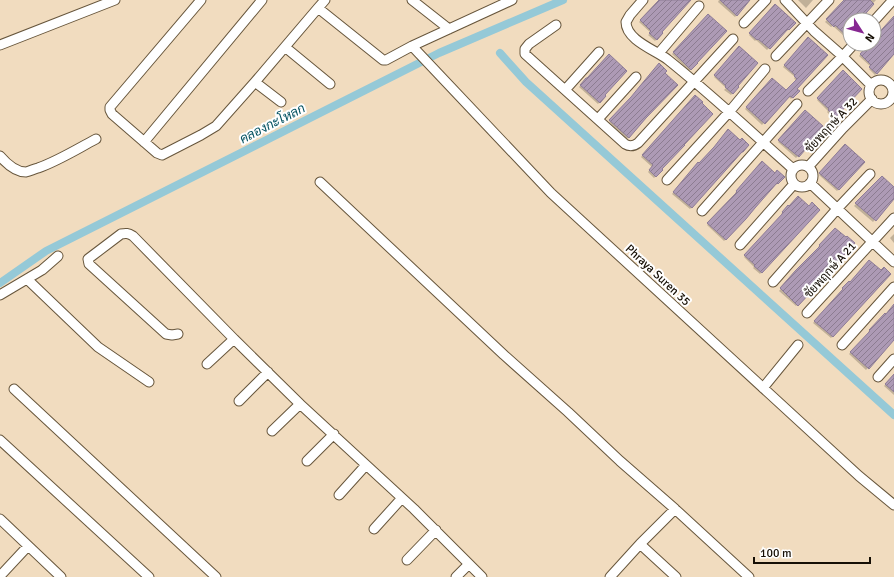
<svg xmlns="http://www.w3.org/2000/svg" width="894" height="577" viewBox="0 0 894 577" font-family="Signika,Sarabun,sans-serif">
<style>
.shadow{fill:#0003}
.lines{fill:none;stroke-linecap:round;stroke-linejoin:round}
.canal{stroke:#95c9d7;stroke-width:8}
.building{fill:url(#building-hatch);stroke:#8e7c96}
.minor-casing{stroke:#67563c;stroke-width:11}
.minor{stroke:#fff;stroke-width:9}
.labels{text-anchor:middle;stroke-width:4;stroke-linejoin:round;paint-order:stroke}
.street-label{font-size:12px;fill:#160f05;stroke:#fff}
.water-label{font-size:13px;font-style:italic;fill:#035160;stroke:#fff}
</style>
<defs>
<pattern id="building-hatch" width="6" height="6" patternUnits="userSpaceOnUse"><rect width="6" height="6" fill="#ad9ab5"/><path d="M-1 1l2-2M0 6l6-6M5 7l2-2" fill="none" stroke="#8c7c91"/></pattern>
</defs>
<rect width="100%" height="100%" fill="#f1dcbf"/>
<path class="shadow" d="M659 0H690L660 32 662 33 655 41 648 35 651 33 639 22Z
M719 0H749L735 17 718 2Z
M798 0H813L806 8Z
M845 0H876L858 20H850V32L845 37 833 26 831 27 825 22Z
M775 5 794 23 787 31 786 30 767 50 756 40 755 41 749 35Z
M708 15 696 63 689 71 672 54Z
M894 18V53L875 75 869 69 871 67 859 56 870 44H874V40Z
M808 38 796 89 798 91 791 99 788 96 762 125 745 109 772 79 786 92 796 81 794 78 795 77 783 67Z
M739 47 738 87 731 95 724 90 726 88 714 77Z
M843 71 861 89 833 118 827 112 828 111 817 100Z
M664 73 660 101 627 139 609 122 630 99Z
M586 79 605 96 598 104 579 87Z
M695 96 661 169 662 170 654 178 648 172 652 167 641 157Z
M805 112 802 149 804 150 796 158 778 142Z
M740 141 748 145 741 153H740L690 209 672 194 698 163 699 164Z
M845 146 863 162 837 191 819 175Z
M762 162 775 174 783 177 776 185 775 184 739 226 724 241 707 225 736 194 735 193Z
M882 177 894 187V198L873 222 854 206Z
M788 206 789 207H809L818 210 760 274 753 268 754 267 744 257 782 215 781 214Z
M835 229 846 239 815 285 817 286 809 294V293L796 306 779 291 794 272 819 248 818 247Z
M894 234V243L890 238Z
M880 272 890 274 831 338 813 323 849 282 850 283Z
M894 306V338L866 370 849 354 869 333 868 332 883 316 886 315Z
M894 375V395L884 386Z"/>
<g class="lines">
<path class="canal" d="M500 53 526 82 894 415
M0 283 46 251 439 53 563 0"/>
</g>
<path class="building" d="M659 0H691L662 32 663 33 657 40 649 33 651 31 640 20Z
M720 0H750L737 16Z
M844 0H870L874 4 860 20H850V33L847 36 835 25 834 27 826 19Z
M775 4 796 23 789 30 788 29 770 49 758 39 757 40 749 33Z
M708 14 727 31 697 63H698L691 70 673 52Z
M894 16V54L877 74 869 67 871 65 860 54 869 44H874V38Z
M808 37 828 55 797 89 800 91 793 98 790 96 765 124 746 107 772 78 786 90 797 79 794 76 795 75 784 65Z
M739 46 758 63 738 86 739 87 733 94 725 87 726 86 714 75Z
M609 54 627 71 605 95 606 96 600 103 580 85 586 78H587Z
M659 63 667 71 665 73 678 85 646 118 629 138 609 120 631 97 640 86Z
M843 70 862 89 836 117 828 110 829 109 817 98Z
M695 95 703 102 702 103 713 114 684 145H685L662 169 663 170 656 177 649 170 653 165 642 155Z
M805 110 823 126 804 149 805 150 799 157 778 140Z
M728 129 740 140 742 138 749 145 743 152H742L692 208 673 192 698 162 699 163 714 147Z
M845 144 865 162 839 190 819 173Z
M762 161 775 173 777 170 785 177 778 184 777 183 755 208 746 219 726 240 707 223 737 192 736 191Z
M882 176 894 187V199L876 221 855 203Z
M798 196 809 206 812 202 820 210 762 273 754 266 755 265 744 255 783 213 782 212 788 205 789 206Z
M835 228 846 237 847 236 855 243 817 285 818 286 812 293 811 292 798 306 780 288 796 270 820 246 819 245Z
M869 260 881 270 884 267 891 274 833 337 814 321 843 289 842 288 849 281 850 282Z
M894 304V340L869 369 850 352 870 331 869 330 885 313 886 314Z
M894 374V392L885 384Z"/>
<g class="lines">
<g class="minor-casing">
<path id="minor" d="M201 0 110 107V110L112 114 157 153 162 155 201 135 216 126 255 82 318 8 325 0
M412 0 449 29
M512 0 412 46 551 193 859 476 894 505
M643 0 630 15 626 22C626 40 655 50 667 59 711 94 751 132 793 169
M785 0 814 31 839 53 871 85
M318 8 383 60H386L412 46
M874 21 893 0
M744 23 766 0
M556 25 529 44 525 49V54L625 144C630 147 634 146 638 143L733 39
M0 45 115 0
M285 47 330 84
M659 53 699 6
M776 56 829 0
M869 92a12 12 0 1 1 24 0a12 12 0 1 1-24 0Z
M255 82 281 102
M565 90 599 52
M808 91 842 57 854 44
M598 119 636 77
M144 142 262 0
M0 156C6 163 16 172 26 172 30 171 34 169 38 168 58 161 77 149 96 139
M791 176a11 11 0 1 1 22 0a11 11 0 1 1-22 0Z
M808 167 843 128 872 99
M667 180 730 111 765 69
M320 182 504 355 568 412 620 461 675 509 749 577
M810 183 894 262
M702 211 797 104
M740 245 794 184
M27 279 98 347 149 382
M773 282 837 209 870 174
M0 295 42 270 58 256
M807 313 894 218
M178 334 172 335 166 334 89 264 88 259 121 234C126 233 128 233 133 236L234 339
M842 345 894 287
M207 364 234 339 300 404 414 509 482 577
M878 377 894 359
M763 388 798 345
M14 389 216 577
M239 401 268 372
M272 431 300 404
M0 440 149 577
M307 461 334 434
M339 495 366 465
M0 519 61 577
M374 529 402 498
M640 544 676 577
M407 560 436 530
M0 576 28 546
M456 577 469 564
M610 577 640 544 675 509"/>
</g>
<use href="#minor" class="minor"/>
</g>
<g class="labels">
<g class="street-label">
<text transform="translate(831 125) rotate(-47)" y="4">ชัยพฤกษ์ A 32</text>
<text transform="translate(830 270) rotate(-48)" y="4">ชัยพฤกษ์ A 21</text>
<text transform="translate(658 275) rotate(43)" y="4">Phraya Suren 35</text>
</g>
<g class="water-label">
<text transform="translate(272 123) rotate(-27)" y="5">คลองกะโหลก</text>
</g>
</g>
<g transform="translate(862 32) rotate(126)"><circle r="19" fill="#ffffff" stroke="#a29f9b"/>
<path d="M0-3L7 15L0 10L-7 15Z" fill="#862791"/>
<text y="-6" font-size="11" font-weight="bold" text-anchor="middle" fill="#160f05">N</text>
</g>
<path d="M754 557v6h116v-6" fill="none" stroke="#160f05" stroke-width="2"/>
<text x="760" y="557" font-size="12" fill="#160f05" stroke="#ffffff" stroke-width="3" paint-order="stroke">100 m</text>
</svg>
